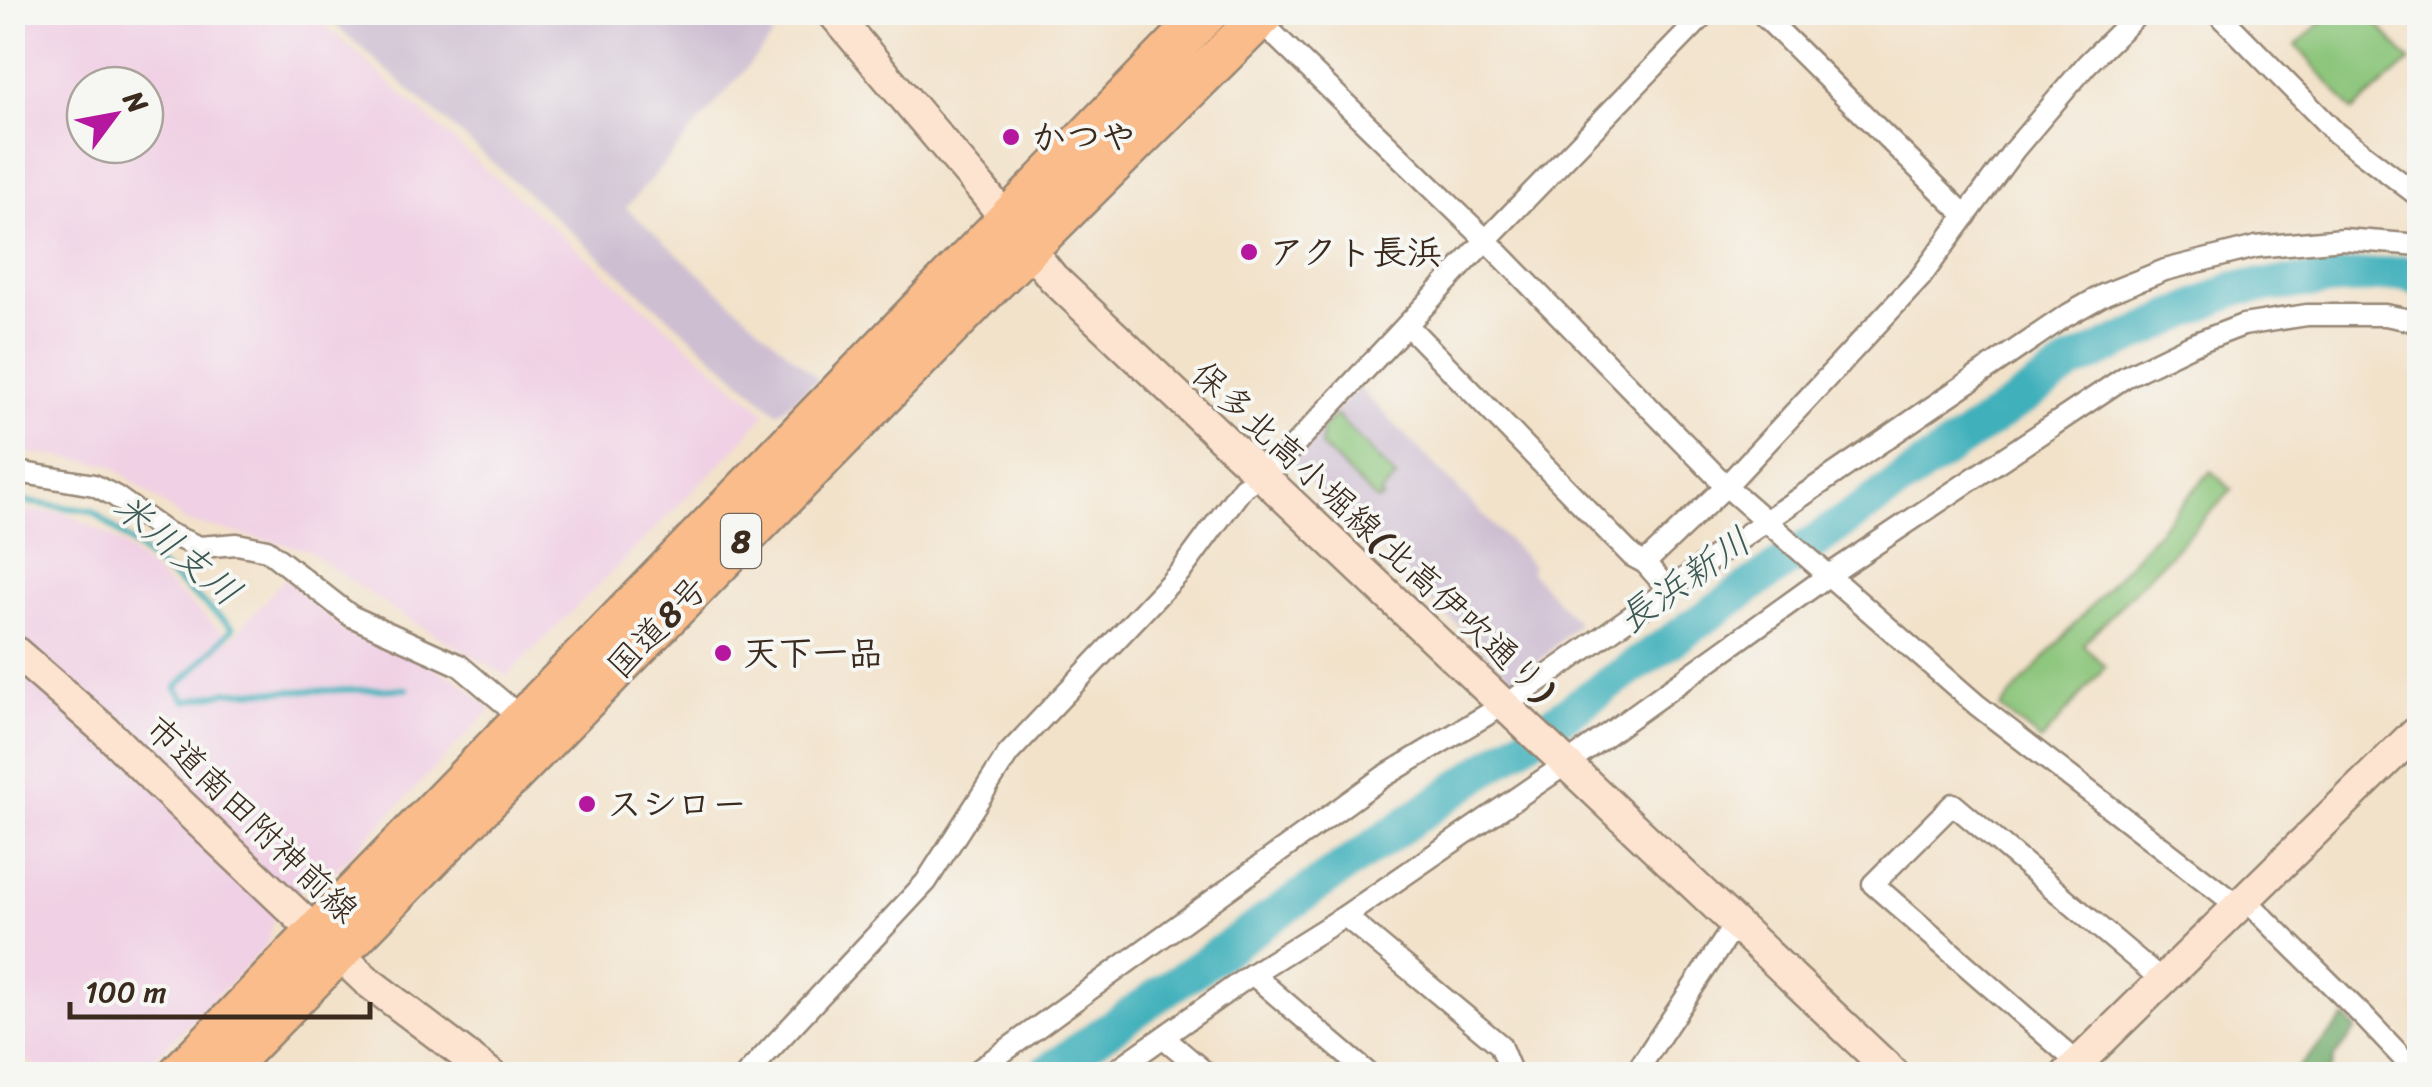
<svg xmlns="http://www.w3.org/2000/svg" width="2432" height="1087" viewBox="0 0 2432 1087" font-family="Sriracha,'Klee One',sans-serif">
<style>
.built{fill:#f0d0e4;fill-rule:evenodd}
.industrial{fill:#cebed1}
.green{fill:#8bc57a;stroke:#63784c;stroke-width:2.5}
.forest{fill:#70aa6a;stroke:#566a44;stroke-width:2.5}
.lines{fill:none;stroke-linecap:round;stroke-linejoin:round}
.stream{stroke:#41b0bb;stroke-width:6}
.river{stroke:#41b0bb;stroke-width:35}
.street-casing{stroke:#968674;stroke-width:25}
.secondary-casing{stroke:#968674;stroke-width:35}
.highway-casing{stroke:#968674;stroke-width:45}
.street{stroke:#fff;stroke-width:20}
.secondary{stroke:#fde4d0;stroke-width:30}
.highway{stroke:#f9bc8a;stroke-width:40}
.poi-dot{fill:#b5179e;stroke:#f6f6f2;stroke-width:4}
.labels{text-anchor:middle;stroke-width:8;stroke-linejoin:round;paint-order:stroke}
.shield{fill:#f6f6f2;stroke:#73675e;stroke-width:2.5}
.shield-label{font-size:32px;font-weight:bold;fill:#3b2a1e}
.poi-label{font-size:35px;font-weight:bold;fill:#3b2a1e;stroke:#f6f6f2;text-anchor:start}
.street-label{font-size:35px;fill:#3b2a1e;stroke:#f6f6f2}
.water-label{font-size:38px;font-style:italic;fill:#3d5955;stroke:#f6f6f2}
</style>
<rect width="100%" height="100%" fill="#f6f6f2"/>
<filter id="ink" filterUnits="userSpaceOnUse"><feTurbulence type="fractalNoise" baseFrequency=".01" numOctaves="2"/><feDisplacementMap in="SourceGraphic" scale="20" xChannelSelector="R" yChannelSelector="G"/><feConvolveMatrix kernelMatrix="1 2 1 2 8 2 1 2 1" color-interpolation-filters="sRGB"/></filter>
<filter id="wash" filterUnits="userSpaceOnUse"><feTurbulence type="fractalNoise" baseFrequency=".0048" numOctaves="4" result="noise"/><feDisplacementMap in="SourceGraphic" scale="40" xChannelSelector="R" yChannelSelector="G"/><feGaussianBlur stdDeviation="2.25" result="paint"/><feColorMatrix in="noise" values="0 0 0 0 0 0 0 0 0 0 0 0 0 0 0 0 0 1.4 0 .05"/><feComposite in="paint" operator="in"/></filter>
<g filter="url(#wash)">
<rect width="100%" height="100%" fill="#f2e2ca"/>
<path class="built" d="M12 13H312L476 161 766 413 735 449 507 676 393 610 305 549 187 522 111 465 13 450ZM85 85H145V145H85Z
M13 510 66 513 113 537 231 639 285 578 345 632 414 657 457 679 492 709 328 878 304 886 273 920 267 945 139 1074H45L13 1048Z"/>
<path class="industrial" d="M322 13H745L773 37 626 208 818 379 778 413Z
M1358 387 1533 566 1530 571 1578 623 1517 683 1288 461Z"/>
<path class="green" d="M2332 13H2368L2410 61 2353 111 2296 45Z
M1336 415 1396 478 1380 494 1383 498 1377 501 1321 446 1322 429Z
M2211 471 2232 490 2083 644 2105 667 2041 741 2000 708Z"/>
<path class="forest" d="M2345 1018 2356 1029 2334 1058 2329 1074H2292Z"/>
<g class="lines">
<path class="stream" d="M12 500 93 511 233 628 176 688 186 701 228 692 407 689"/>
<path class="river" d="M1044 1074 2072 364 2237 288 2404 273 2420 280"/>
</g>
</g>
<g filter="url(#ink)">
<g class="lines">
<g class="street-casing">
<path id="street" d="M1760 12 1966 216
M2217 12 2336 133 2420 197
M1259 20 1486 240 1726 486 1977 705 2239 907
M1408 326 1632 556 1645 563
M12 471 94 485 115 496 167 533 199 547 237 544 267 550 351 616 459 665 510 708 522 721
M1669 590 1645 563 1726 486 1920 278 2014 150 2087 64 2140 12
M2246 900 2365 1018 2418 1074
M1345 916 1500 1045 1512 1074
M1252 974 1369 1074
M1163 1037 1207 1074
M2079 1064 1873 884 1953 804 2163 981
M747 1074 926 882 1008 754 1182 570 1243 487 1276 465 1486 240 1707 12
M973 1074 1383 777 1520 695 1767 520 2064 317 2105 294 2165 270 2256 247 2343 239 2420 245
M1111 1074 1252 974 1345 916 1566 764 1829 575 2125 377 2191 345 2243 325 2307 315H2385L2420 322
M1635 1074 1735 924"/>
</g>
<g class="secondary-casing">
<path id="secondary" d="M832 12 981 188 1053 278 1894 1074
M12 649 106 731 152 777 367 981 490 1074
M2067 1074 2420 728"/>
</g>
<g class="highway-casing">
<path id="highway" d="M179 1074 1208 12
M220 1074 983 293 1266 12"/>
</g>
<use href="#street" class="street"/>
<use href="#secondary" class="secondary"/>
<use href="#highway" class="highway"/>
</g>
</g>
<g class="poi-dot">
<circle cx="1011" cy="137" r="10"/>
<circle cx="1249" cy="252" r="10"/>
<circle cx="723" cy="653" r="10"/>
<circle cx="587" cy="804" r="10"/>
</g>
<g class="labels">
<rect class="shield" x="721" y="514" width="40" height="54" rx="8"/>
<g class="shield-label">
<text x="741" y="552">8</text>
</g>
<g class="poi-label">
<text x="1031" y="149">かつや</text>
<text x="1269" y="264">アクト長浜</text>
<text x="743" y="665">天下一品</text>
<text x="607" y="816">スシロー</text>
</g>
<g class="street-label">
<text transform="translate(1373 531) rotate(43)" y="12">保多北高小堀線(北高伊吹通り)</text>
<text transform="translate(657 627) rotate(-46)" y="12">国道8号</text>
<text transform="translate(252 819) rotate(44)" y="12">市道南田附神前線</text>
</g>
<g class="water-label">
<text transform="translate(178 549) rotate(40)" y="13">米川支川</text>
<text transform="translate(1684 580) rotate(-35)" y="13">長浜新川</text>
</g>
</g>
<rect width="2432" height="1087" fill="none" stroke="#f6f6f2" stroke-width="50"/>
<g transform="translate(115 115) rotate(58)"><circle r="48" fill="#f6f6f2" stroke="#aba49d" stroke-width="2.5"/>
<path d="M0-8L18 38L0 25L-18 38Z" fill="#b5179e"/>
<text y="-15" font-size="28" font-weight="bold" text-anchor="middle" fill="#3b2a1e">N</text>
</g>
<path d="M70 1002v15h300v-15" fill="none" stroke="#3b2a1e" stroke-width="5"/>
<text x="85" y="1002" font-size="30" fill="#3b2a1e" stroke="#f6f6f2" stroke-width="8" paint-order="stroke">100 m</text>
</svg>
